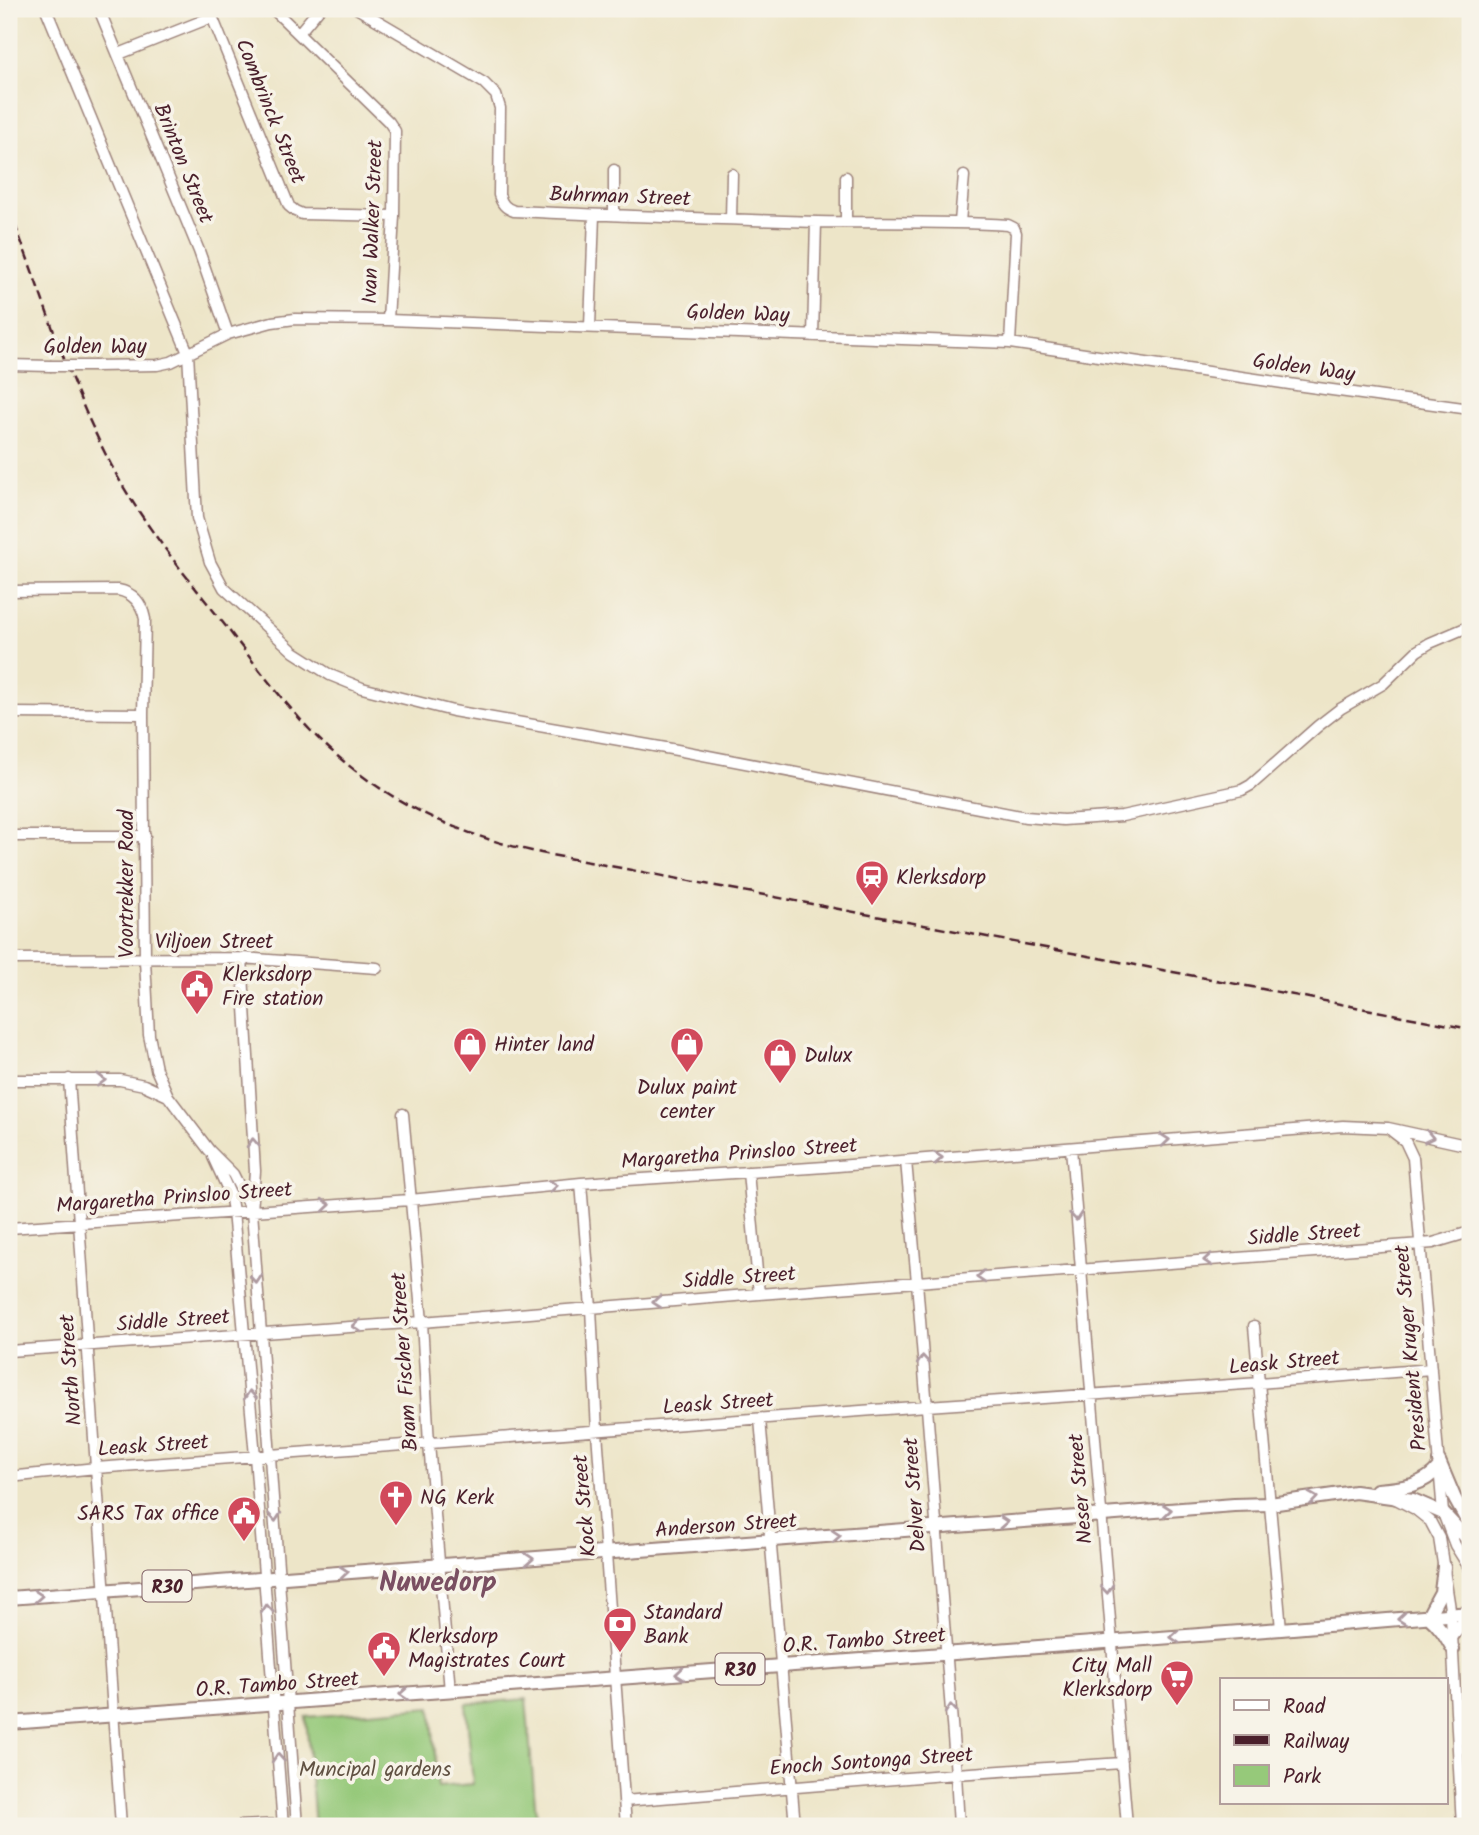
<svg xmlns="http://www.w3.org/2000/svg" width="1479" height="1835" viewBox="0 0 1479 1835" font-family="Kalam,sans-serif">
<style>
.green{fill:#96c97a;stroke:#707452;stroke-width:2}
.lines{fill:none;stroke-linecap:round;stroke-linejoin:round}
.minor-casing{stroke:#9c827a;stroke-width:13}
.major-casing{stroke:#9c827a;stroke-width:16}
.minor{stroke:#fff;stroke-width:10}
.major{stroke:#fff;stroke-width:12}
.rail{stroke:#4a1f2b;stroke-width:2.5;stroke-dasharray:10 5;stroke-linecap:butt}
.minor-bridge-casing{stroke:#9c827a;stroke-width:13;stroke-linecap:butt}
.minor-bridge{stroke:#fff;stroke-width:10}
.oneway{stroke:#ae9aa0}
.labels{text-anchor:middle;stroke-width:7;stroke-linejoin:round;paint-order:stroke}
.shield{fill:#f7f3e8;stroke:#7e5f64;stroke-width:2}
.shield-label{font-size:19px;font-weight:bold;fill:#4a1f2b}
.street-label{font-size:21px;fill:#4a1f2b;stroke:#f7f3e8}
.poi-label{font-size:21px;fill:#4a1f2b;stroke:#f7f3e8;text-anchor:start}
.park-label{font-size:21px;fill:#615243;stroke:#f7f3e8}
.district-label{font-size:28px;font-weight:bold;fill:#7a4f62;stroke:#f7f3e8}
</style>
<rect width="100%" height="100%" fill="#f7f3e8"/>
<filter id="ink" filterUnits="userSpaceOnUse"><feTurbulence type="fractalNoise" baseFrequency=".0143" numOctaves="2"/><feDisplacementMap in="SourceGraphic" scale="14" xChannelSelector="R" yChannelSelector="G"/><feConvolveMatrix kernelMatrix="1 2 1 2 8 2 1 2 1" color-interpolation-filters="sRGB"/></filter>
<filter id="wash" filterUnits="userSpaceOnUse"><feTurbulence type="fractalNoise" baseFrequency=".00686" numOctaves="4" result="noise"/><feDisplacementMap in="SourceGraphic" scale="28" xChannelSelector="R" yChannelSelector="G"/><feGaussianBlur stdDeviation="1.57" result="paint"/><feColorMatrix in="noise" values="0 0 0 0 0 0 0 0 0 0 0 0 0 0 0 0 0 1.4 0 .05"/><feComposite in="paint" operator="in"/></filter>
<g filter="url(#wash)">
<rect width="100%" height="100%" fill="#ede5c8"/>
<path class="green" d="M526 1699 537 1826H315L306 1717 431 1707 438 1787 473 1784 466 1704Z"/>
</g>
<g filter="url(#ink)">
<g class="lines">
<g class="minor-casing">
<path id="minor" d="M46 9 188 353 197 518 210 562 224 588 294 652 330 675 362 688 453 711 677 750 1026 817 1063 820 1122 816 1242 790 1251 785 1318 726 1340 709 1383 684 1417 651 1430 643 1470 626
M99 9 199 251 228 334
M209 9 289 206 295 211 302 214 394 216
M273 9 389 122 395 131 394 216 388 320
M358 9 484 83 496 95 500 108 499 195C502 204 505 208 514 211 615 216 716 219 817 222 881 223 944 221 1008 225L1014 228 1016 233 1010 343
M299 33 319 9
M119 54 212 17
M614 215V170
M731 219 732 174
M846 222V177
M960 222 964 176
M590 327 594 215
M813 336 816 222
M9 365 50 366
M95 366 157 365 171 362 228 334 272 322 295 319 388 320 1010 343 1303 386 1470 409
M9 591 118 590C134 593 142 604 145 619L143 714 145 960 149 1035 156 1069 168 1096 209 1150 233 1174 251 1210
M9 713 143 714
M9 836H145
M242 958 255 1171 252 1211 297 1826
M9 959 242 958 377 968
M69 1079 121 1826
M9 1080H120L144 1085 168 1096
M403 1114 422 1322 429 1444 450 1691
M1392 1131 1405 1141 1413 1158 1443 1513 1455 1545 1470 1569
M1071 1148 1127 1826
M213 1157 230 1194 233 1211 255 1456 283 1826
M906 1161 917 1282 956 1774 959 1826
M748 1172 759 1294
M581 1183 591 1308 597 1432 626 1826
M9 1228 410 1200 581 1183 825 1167 1343 1126 1388 1128 1470 1146
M1254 1326 1281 1629
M9 1351 422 1322 759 1294 1421 1244 1433 1243 1470 1232
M760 1419 795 1826
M9 1477 96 1468 927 1406 1259 1383 1431 1369
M1396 1499 1415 1509 1430 1521 1439 1538 1451 1615 1462 1826
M624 1801 956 1774 1122 1763
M241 1826 297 1823"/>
</g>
<g class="major-casing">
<path id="major" d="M1439 1461 1455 1499 1470 1526
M1377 1490C1401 1488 1423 1487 1439 1467
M1444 1567 1441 1592 1428 1616C1440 1626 1446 1636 1453 1649
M9 1598 1234 1505 1270 1504 1355 1492 1413 1500 1443 1513 1470 1542
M1452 1636 1460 1626 1470 1618
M9 1723 1281 1629 1470 1613"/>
</g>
<use href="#minor" class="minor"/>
<use href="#major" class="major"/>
<path class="rail" d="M9 209C41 291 66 376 106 455 137 517 181 570 224 624 252 660 279 697 311 731 375 797 452 834 541 853L1200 977 1470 1029"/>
<g class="minor-bridge-casing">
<path id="minor-bridge" d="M50 366H95"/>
</g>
<use href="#minor-bridge" class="minor-bridge"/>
</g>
<defs><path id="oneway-chevron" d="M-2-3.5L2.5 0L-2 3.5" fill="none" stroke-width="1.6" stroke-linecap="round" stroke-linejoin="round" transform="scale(1.75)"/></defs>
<g class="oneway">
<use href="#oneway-chevron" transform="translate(101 1080) rotate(1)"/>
<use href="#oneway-chevron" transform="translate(1429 1137) rotate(12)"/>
<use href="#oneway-chevron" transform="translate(1165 1140) rotate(-5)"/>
<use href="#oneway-chevron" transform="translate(253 1143) rotate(-93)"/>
<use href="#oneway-chevron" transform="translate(938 1158) rotate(-4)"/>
<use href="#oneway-chevron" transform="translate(553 1186) rotate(-6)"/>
<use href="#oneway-chevron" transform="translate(326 1205) rotate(-5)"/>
<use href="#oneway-chevron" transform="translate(1076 1216) rotate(85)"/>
<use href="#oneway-chevron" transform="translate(1208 1260) rotate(176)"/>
<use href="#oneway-chevron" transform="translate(981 1277) rotate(176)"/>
<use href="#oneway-chevron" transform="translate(256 1279) rotate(86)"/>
<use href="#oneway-chevron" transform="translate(657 1302) rotate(175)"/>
<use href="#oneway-chevron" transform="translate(357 1326) rotate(176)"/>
<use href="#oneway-chevron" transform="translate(923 1360) rotate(-95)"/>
<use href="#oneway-chevron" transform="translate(250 1395) rotate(-95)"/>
<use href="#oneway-chevron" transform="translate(1313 1498) rotate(-8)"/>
<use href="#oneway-chevron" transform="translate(1167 1510) rotate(-5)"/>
<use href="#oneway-chevron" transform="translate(275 1517) rotate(86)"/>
<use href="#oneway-chevron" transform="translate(1003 1522) rotate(-4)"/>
<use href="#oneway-chevron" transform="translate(836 1536) rotate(-4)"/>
<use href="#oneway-chevron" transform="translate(529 1559) rotate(-4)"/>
<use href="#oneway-chevron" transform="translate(344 1572) rotate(-5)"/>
<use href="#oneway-chevron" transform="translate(1107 1589) rotate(85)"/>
<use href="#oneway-chevron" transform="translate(38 1596) rotate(-4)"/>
<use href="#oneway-chevron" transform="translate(267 1609) rotate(-94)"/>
<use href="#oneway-chevron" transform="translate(1402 1619) rotate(175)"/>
<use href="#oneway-chevron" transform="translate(1175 1637) rotate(176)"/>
<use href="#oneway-chevron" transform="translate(680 1674) rotate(175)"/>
<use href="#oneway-chevron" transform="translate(404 1694) rotate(176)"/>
<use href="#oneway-chevron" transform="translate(951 1709) rotate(-95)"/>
<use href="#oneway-chevron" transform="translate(278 1758) rotate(-94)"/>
</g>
</g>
<defs>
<g id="station-pin" transform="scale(1.75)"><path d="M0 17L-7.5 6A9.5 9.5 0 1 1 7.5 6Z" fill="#d1495b" stroke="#f7f3e8"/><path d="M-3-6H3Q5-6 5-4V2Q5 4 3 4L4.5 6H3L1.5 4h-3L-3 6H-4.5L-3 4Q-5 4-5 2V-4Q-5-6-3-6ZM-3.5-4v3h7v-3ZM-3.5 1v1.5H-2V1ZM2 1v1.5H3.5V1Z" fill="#fff"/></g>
<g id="civic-pin" transform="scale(1.75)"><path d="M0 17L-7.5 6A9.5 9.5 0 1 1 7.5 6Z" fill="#d1495b" stroke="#f7f3e8"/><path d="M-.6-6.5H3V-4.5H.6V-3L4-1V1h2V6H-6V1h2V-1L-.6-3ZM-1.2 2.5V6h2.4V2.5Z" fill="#fff"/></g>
<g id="shop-pin" transform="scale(1.75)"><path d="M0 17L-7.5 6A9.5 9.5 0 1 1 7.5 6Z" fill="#d1495b" stroke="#f7f3e8"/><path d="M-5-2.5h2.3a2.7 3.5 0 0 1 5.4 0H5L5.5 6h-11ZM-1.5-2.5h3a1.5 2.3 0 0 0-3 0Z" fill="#fff"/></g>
<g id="church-pin" transform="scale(1.75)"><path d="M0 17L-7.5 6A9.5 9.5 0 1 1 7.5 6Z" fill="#d1495b" stroke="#f7f3e8"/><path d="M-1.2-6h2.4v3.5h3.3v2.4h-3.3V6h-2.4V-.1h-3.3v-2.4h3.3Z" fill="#fff"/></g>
<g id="bank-pin" transform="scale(1.75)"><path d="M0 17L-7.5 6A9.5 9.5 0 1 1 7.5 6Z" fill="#d1495b" stroke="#f7f3e8"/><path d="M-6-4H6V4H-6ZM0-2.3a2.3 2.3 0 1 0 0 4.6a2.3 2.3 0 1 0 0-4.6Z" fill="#fff"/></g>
<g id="supermarket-pin" transform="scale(1.75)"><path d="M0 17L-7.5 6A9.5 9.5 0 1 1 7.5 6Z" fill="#d1495b" stroke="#f7f3e8"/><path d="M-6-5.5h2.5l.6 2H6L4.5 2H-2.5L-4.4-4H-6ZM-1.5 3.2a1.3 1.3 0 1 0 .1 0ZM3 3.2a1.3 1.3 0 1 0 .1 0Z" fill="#fff"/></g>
</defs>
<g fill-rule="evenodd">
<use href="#station-pin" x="872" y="877"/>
<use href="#civic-pin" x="197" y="986"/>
<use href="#shop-pin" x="470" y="1044"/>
<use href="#shop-pin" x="687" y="1044"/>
<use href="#shop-pin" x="780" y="1055"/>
<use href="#church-pin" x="396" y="1497"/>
<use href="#civic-pin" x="244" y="1513"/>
<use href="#bank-pin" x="620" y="1624"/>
<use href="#civic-pin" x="384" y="1648"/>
<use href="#supermarket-pin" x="1177" y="1677"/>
</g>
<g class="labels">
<g class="shield">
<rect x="142.5" y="1570.5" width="49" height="31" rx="5"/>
<rect x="715.5" y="1653.5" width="49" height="31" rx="5"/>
</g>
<g class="shield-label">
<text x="167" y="1593">R30</text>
<text x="740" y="1676">R30</text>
</g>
<g class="street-label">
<text transform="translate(271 111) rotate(68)" y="7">Combrinck Street</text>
<text transform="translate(184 163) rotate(68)" y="7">Brinton Street</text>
<text transform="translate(620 196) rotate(2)" y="7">Buhrman Street</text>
<text transform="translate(372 222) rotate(-88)" y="7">Ivan Walker Street</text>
<text transform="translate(738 313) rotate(2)" y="7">Golden Way</text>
<text x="95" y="353">Golden Way</text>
<text transform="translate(1304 367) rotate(8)" y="7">Golden Way</text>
<text transform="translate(126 884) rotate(-90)" y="7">Voortrekker Road</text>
<text x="214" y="948">Viljoen Street</text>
<text transform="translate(739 1153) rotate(-4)" y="7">Margaretha Prinsloo Street</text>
<text transform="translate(174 1197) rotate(-4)" y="7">Margaretha Prinsloo Street</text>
<text transform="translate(1304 1234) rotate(-4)" y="7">Siddle Street</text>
<text transform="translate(739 1277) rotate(-4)" y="7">Siddle Street</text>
<text transform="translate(173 1320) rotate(-4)" y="7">Siddle Street</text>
<text transform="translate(1410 1348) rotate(-95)" y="7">President Kruger Street</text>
<text transform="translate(404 1362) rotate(-94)" y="7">Bram Fischer Street</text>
<text transform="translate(1284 1362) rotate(-5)" y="7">Leask Street</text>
<text transform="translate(70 1370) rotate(-94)" y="7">North Street</text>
<text transform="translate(718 1403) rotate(-4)" y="7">Leask Street</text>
<text transform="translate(153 1445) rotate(-4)" y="7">Leask Street</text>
<text transform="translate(1080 1489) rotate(-95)" y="7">Neser Street</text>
<text transform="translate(914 1495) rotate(-94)" y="7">Delver Street</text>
<text transform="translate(584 1506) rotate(-95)" y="7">Kock Street</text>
<text transform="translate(726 1525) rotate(-4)" y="7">Anderson Street</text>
<text transform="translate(864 1640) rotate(-4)" y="7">O.R. Tambo Street</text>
<text transform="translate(277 1684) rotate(-4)" y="7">O.R. Tambo Street</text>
<text transform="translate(871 1761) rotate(-4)" y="7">Enoch Sontonga Street</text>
</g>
<g class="poi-label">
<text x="896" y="884">Klerksdorp</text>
<text x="222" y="981">Klerksdorp<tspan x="222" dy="24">Fire station</tspan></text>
<text x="494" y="1051">Hinter land</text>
<text x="804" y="1062">Dulux</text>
<text x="687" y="1094" text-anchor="middle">Dulux paint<tspan x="687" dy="24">center</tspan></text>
<text x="420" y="1504">NG Kerk</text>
<text x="219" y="1520" text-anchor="end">SARS Tax office</text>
<text x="644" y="1619">Standard<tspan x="644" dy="24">Bank</tspan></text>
<text x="408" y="1643">Klerksdorp<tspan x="408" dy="24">Magistrates Court</tspan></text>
<text x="1152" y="1672" text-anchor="end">City Mall<tspan x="1152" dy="24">Klerksdorp</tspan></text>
</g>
<g class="park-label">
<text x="375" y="1776">Muncipal gardens</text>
</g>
<g class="district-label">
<text x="438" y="1591">Nuwedorp</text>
</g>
</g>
<rect width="1479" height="1835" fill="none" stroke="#f7f3e8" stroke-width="35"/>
<rect x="1220" y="1678" width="228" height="126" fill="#f7f3e8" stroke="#b29e9c" stroke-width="2"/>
<rect x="1234" y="1700" width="35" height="10" fill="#ffffff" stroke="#b29e9c" stroke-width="2"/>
<text x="1283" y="1713" font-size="21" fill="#4a1f2b">Road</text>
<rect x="1234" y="1735" width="35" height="10" fill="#4a1f2b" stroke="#b29e9c" stroke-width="2"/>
<text x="1283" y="1748" font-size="21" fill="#4a1f2b">Railway</text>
<rect x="1234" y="1765" width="35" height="21" fill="#96c97a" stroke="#b29e9c" stroke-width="2"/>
<text x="1283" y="1783" font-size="21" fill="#4a1f2b">Park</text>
</svg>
